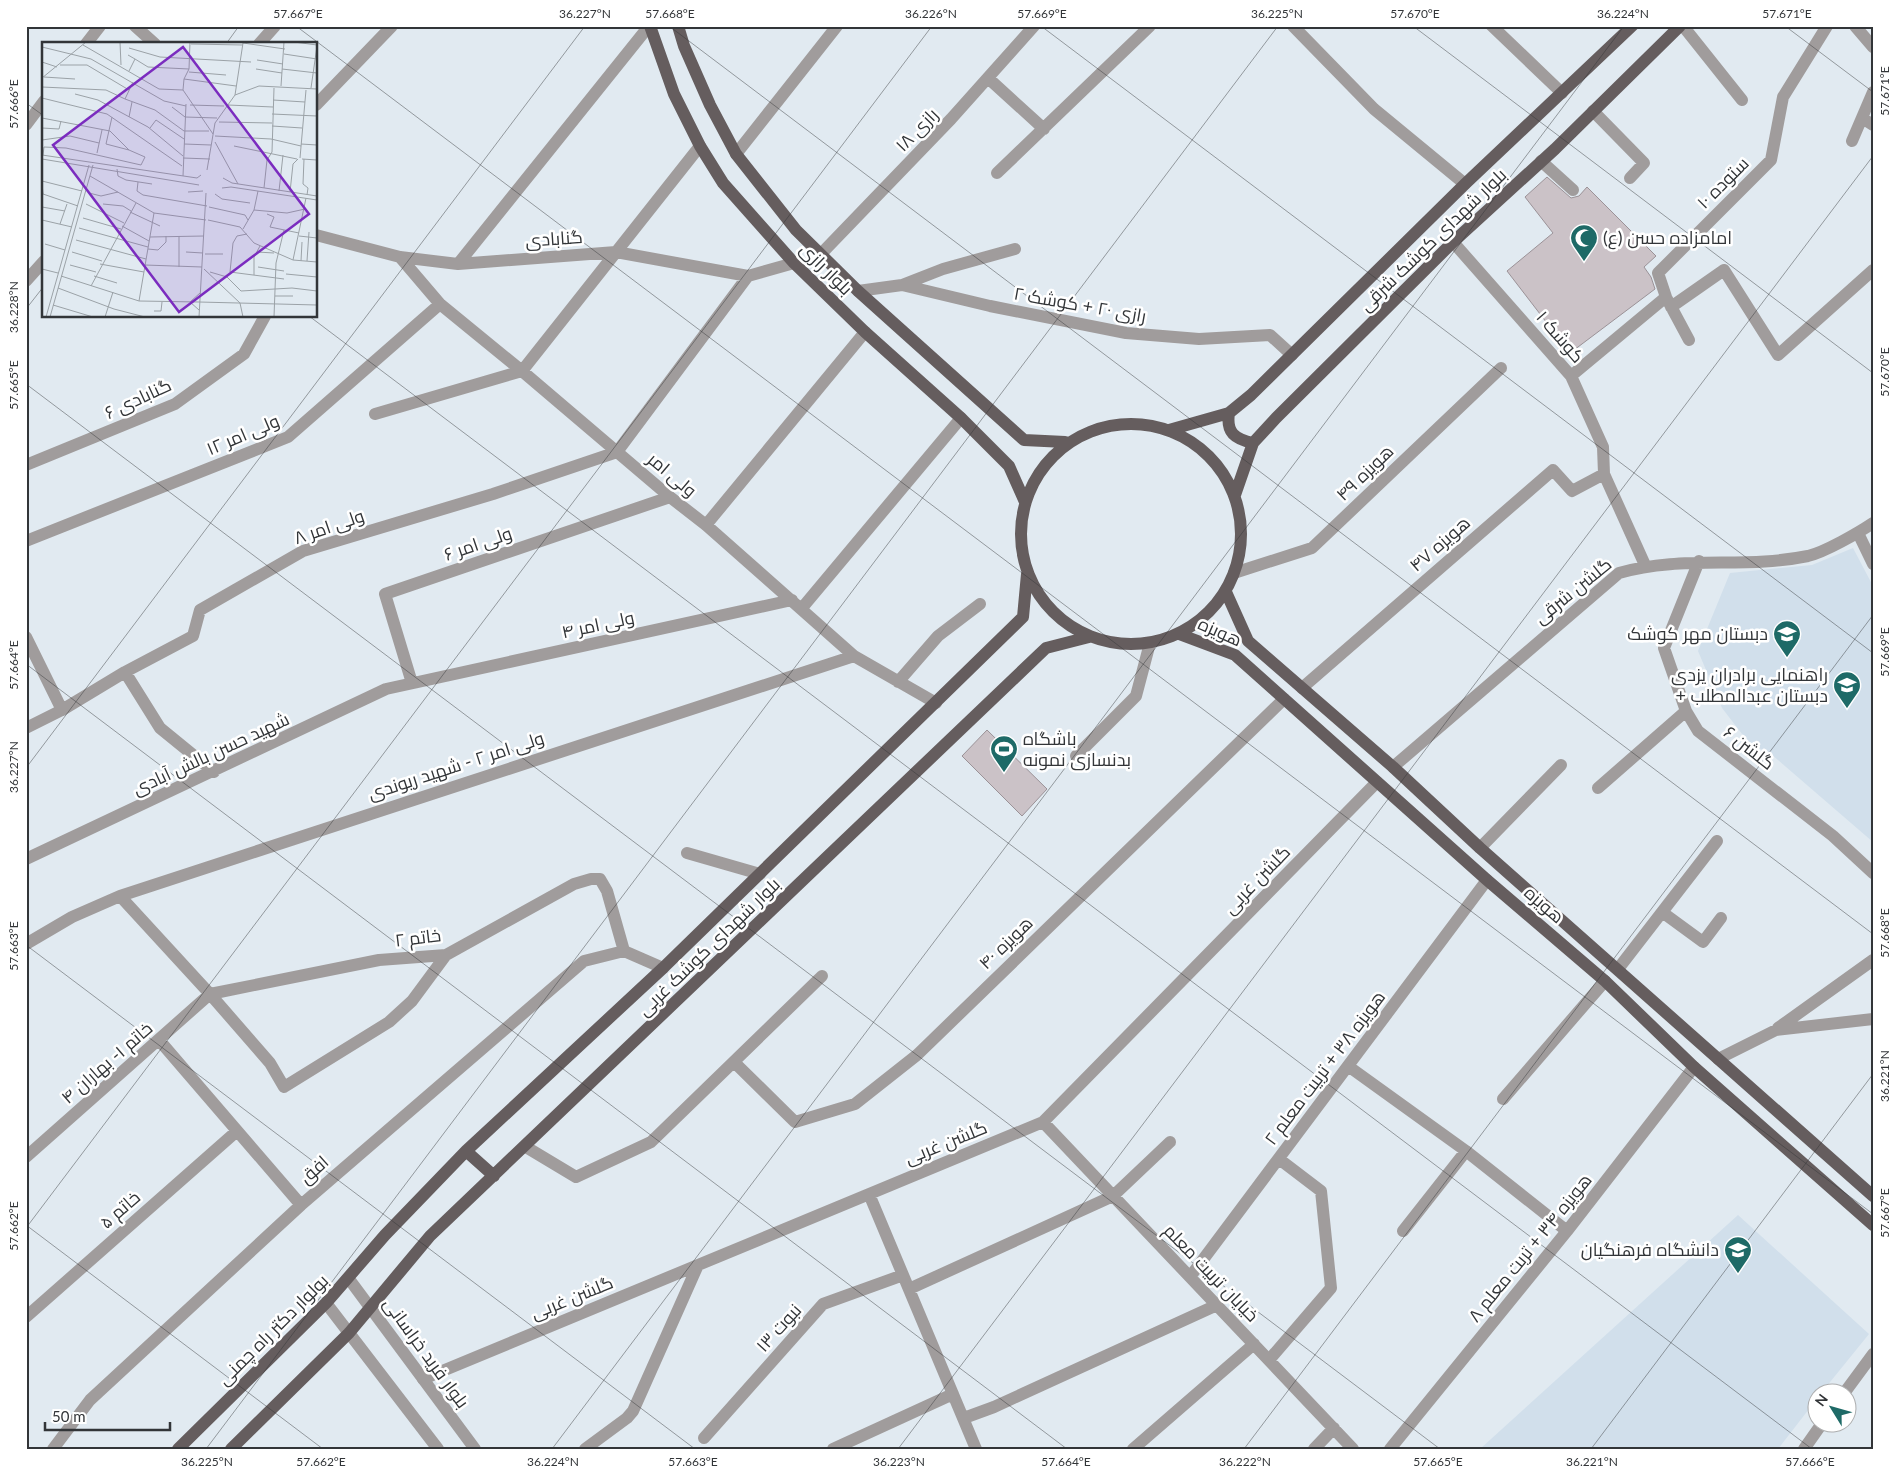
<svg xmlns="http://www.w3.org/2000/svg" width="1899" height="1475" viewBox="0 0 1899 1475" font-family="Lato,Cairo,sans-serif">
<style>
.built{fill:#d1dfeb}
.building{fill:#cbc2c7;stroke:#9b9297}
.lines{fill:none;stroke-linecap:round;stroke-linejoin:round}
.minor{stroke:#a09c9c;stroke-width:12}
.tertiary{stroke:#a09c9c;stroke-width:12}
.primary{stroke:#655d5e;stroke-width:12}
.ticks{fill:none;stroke:#323538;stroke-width:1;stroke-opacity:0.45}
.labels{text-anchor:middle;stroke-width:5;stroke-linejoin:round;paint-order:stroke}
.street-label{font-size:18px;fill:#323538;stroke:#fff}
.poi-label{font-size:18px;fill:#323538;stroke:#fff;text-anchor:end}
.inset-road{fill:none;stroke:#9ba2a7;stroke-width:1}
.view{fill:#7b2cbf;fill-opacity:0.15;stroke:#7b2cbf;stroke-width:2.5}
.inset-edge{fill:none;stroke:#323538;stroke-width:2.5}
.neatline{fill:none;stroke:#323538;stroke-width:2}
.ticks-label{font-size:12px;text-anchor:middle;fill:#323538}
</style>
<rect width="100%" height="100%" fill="#e1eaf1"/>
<path class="built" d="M1853 548 1873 586V842L1771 754 1749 743 1722 708 1698 651 1730 573 1812 565Z
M1738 1215 1869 1334 1822 1392H1816V1400L1778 1449H1480Z"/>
<path class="building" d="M1547 177 1571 198 1579 196 1587 187 1656 256 1644 267 1651 277 1655 289 1570 353 1507 271 1553 233 1525 197Z
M987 730 1047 789 1022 816 962 756Z"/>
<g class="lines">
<path class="minor" d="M135 26 155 44
M1293 26 1374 109 1465 184
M1492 26 1562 93
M1683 26 1742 100
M1855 26 1873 47
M86 44 100 26
M259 44 275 26
M988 78 1044 129
M316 105 392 26
M1593 111 1644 163 1630 178
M1862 118 1873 125
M26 125 44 101
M1852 141 1873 92
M736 154 837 26
M1541 161 1573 190
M997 173 1150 26
M316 235 400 257 458 264 616 252 748 276 794 263
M1453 242 1571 376 1603 447 1604 474 1645 565
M821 254 951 119 1034 26
M400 257 440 304 522 371 670 497 706 525 854 656 936 703
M458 264 649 26
M26 281 44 261
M902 285 943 269 1015 249
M858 291 902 285 990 306 1126 333 1199 339 1270 335 1292 355
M1667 299 1689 340
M1671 307 1724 270 1778 355 1873 270
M1571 376 1666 297 1658 273 1771 160 1783 97 1827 26
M375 414 522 371 700 146
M26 465 175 404 244 354 265 316
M706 525 865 332
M1858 533 1873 564
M26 541 288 437 440 304
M1699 561 1664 648 1686 711 1698 731 1833 836 1873 873
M1234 573 1312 548 1501 368
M802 608 961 418
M26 637 62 710 26 728
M125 672 160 728 214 772
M898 682 938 636 980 604
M412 683 385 594 670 497
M1302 688 1553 470 1572 491 1604 474
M62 710 125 672 193 636 200 610 303 551 493 494 617 452 748 276
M1076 756 1136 696 1150 643
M1393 767 1619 573C1681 555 1745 569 1808 556 1825 552 1858 533 1873 523
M1598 788 1686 711
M1480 848 1561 765
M687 853 760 874
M26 859 386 689 792 600
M120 896 210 994 270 1063 284 1087 389 1022 412 1001 446 955
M1662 912 1703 942 1721 918
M26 944 72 917 120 896 854 656
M624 951 663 968
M1618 969 1717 841
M210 994 379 960 446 955 574 884 591 879H600L607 891 624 951
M1778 1028 1873 960
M159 1040 301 1205
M1718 1059 1776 1030 1873 1019
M734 1062 795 1122 855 1104 917 1055 1284 699
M1348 1066 1466 1151 1567 1231
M1503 1099 1605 981
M1043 1122 1353 1449
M526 1147 576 1177 651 1142 822 976
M26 1157 210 994
M869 1194 976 1449
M1403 1231 1466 1151
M1190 1277 1487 880
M909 1289 1113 1196 1170 1142
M26 1317 237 1131
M1269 1360 1331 1288 1321 1191 1279 1159
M423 1379 1043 1122 1377 782
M964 1418 994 1407 1217 1305
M704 1438 823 1304 903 1275
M53 1449 90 1400 301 1205 584 961 624 951
M585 1449 627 1418 633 1411 698 1265
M833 1449 953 1394
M1133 1449 1254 1344
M1314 1449 1334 1428
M1390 1449 1567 1231 1694 1067"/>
<path class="tertiary" d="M349 1279 475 1449
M326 1303 438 1449
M1845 1392 1873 1354
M1804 1449 1823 1422"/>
<path class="primary" d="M650 26 674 94 700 146 723 183 794 263 865 332 961 418 1009 466 1025 502
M678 26 684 46 710 105 736 154 796 230 858 291 1024 440 1065 442
M1229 413C1226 433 1235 439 1253 443
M1021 534a110 110 0 1 1 220 0a110 110 0 1 1-220 0Z
M1169 430 1229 413 1251 395 1465 184 1632 26
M1235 495 1253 443 1276 418 1453 242 1555 149 1680 26
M1226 592 1248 641 1393 767 1480 848 1873 1196
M1179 634 1235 655 1487 880 1605 981 1694 1067 1873 1225
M466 1151 494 1176
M178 1449 326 1303 385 1235 466 1151 663 968 1023 617 1027 574
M231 1449 349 1333 430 1236 1046 648 1089 637"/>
</g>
<path class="ticks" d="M296 26 1873 1214M669 26 1873 934M1041 26 1873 653M1413 26 1873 373M1785 26 1873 92M226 44 239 26M26 103 44 116M26 309 44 286M309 316 1812 1449M26 384 1440 1449M26 664 1067 1449M26 768 585 26M26 945 695 1449M26 1225 323 1449M26 1228 932 26M206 1449 1278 26M552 1449 1624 26M898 1449 1873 156M1244 1449 1873 615M1591 1449 1873 1074"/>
<defs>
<g id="mosque-pin" transform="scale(1.4375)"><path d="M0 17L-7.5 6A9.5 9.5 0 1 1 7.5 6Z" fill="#1e6a67" stroke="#fff"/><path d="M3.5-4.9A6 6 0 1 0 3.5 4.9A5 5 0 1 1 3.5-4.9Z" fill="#fff"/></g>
<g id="school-pin" transform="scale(1.4375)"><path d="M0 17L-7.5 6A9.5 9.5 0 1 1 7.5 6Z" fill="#1e6a67" stroke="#fff"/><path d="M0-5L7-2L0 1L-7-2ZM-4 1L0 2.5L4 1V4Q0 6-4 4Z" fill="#fff"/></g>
<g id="stadium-pin" transform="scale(1.4375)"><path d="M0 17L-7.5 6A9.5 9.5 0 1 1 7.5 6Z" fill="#1e6a67" stroke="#fff"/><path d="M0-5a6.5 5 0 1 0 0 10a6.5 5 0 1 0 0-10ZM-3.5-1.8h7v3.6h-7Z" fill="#fff"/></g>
<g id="university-pin" transform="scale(1.4375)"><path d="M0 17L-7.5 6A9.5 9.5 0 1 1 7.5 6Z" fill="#1e6a67" stroke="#fff"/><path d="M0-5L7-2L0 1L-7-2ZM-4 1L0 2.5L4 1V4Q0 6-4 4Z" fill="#fff"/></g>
</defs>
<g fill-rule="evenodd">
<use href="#mosque-pin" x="1584" y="238"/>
<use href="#school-pin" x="1787" y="634"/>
<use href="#school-pin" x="1847" y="685"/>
<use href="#stadium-pin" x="1004" y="749"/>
<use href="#university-pin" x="1738" y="1250"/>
</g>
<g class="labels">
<g class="street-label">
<text transform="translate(917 130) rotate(-46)" y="6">رازی ۱۸</text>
<text transform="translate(1723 183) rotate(-45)" y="6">ستوده ۱۰</text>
<text transform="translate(554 239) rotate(-4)" y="6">گنابادی</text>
<text transform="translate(1433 240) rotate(-44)" y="6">بلوار شهدای کوشک شرقی</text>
<text transform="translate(826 269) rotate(45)" y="6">بلوار رازی</text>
<text transform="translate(1080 305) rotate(10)" y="6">رازی ۲۰ + کوشک ۲</text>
<text transform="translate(1560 337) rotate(49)" y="6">کوشک ۱</text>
<text transform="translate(138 399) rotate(-25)" y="6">گنابادی ۶</text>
<text transform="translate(243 435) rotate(-23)" y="6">ولی امر ۱۲</text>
<text transform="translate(1365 473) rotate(-44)" y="6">هویزه ۴۹</text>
<text transform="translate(672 475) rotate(40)" y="6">ولی امر</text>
<text transform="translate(329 527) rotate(-19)" y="6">ولی امر ۸</text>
<text transform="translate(478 544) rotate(-19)" y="6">ولی امر ۶</text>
<text transform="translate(1440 544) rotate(-41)" y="6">هویزه ۴۷</text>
<text transform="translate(1573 591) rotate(-39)" y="6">گلشن شرقی</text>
<text transform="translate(598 625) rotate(-12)" y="6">ولی امر ۴</text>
<text transform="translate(1220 632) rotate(24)" y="6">هویزه</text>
<text transform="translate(1749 748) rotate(38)" y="6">گلشن ۶</text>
<text transform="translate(211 754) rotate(-25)" y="6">شهید حسن بالش آبادی</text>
<text transform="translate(456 766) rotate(-18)" y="6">ولی امر ۲ - شهید ریوندی</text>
<text transform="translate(1257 880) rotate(-46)" y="6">گلشن غربی</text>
<text transform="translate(1544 905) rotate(41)" y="6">هویزه</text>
<text transform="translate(418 938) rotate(-7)" y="6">خاتم ۲</text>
<text transform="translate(1006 943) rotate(-44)" y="6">هویزه ۴۰</text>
<text transform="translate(709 947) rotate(-44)" y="6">بلوار شهدای کوشک غربی</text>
<text transform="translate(107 1063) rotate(-41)" y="6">خاتم ۱- بهاران ۴</text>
<text transform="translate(1325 1068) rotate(-53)" y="6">هویزه ۳۸ + تربیت معلم ۲</text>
<text transform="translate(946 1143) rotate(-22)" y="6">گلشن غربی</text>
<text transform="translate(314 1170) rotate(-42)" y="6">افق</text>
<text transform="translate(120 1210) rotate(-41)" y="6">خاتم ۵</text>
<text transform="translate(1530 1248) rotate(-51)" y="6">هویزه ۳۴ + تربت معلم ۸</text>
<text transform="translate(1211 1273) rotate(46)" y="6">خیایان تربیت معلم</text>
<text transform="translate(572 1298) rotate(-22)" y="6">گلشن غربی</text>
<text transform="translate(779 1328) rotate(-48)" y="6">نبوت ۱۳</text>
<text transform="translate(273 1330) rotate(-45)" y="6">بولوار دکتر راه چمنی</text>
<text transform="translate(426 1353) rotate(54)" y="6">بلوار فرید خراسانی</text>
</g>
<g class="poi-label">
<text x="1603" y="244" text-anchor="start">امامزاده حسن (ع)</text>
<text x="1768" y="640">دبستان مهر کوشک</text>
<text x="1828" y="681">راهنمایی برادران یزدی<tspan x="1828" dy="21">+ دبستان عبدالمطلب</tspan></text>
<text x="1023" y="745" text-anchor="start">باشگاه<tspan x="1023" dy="21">بدنسازی نمونه</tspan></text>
<text x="1719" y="1256">دانشگاه فرهنگیان</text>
</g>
</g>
<g transform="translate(42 42)">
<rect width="275" height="275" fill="#e1eaf1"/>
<path class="inset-road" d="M78 0 79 23M148 0 147 27 142 37 141 48 171 92M252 0 275 3M149 2 201 3M41 3 117 47 141 48M0 5 49 17 122 59 144 64M87 6 118 15 209 20M242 12 275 17M86 13 93 17 87 29M93 17 106 25 147 27M215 18 241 22M0 20 15 25M18 23H45L87 48M214 27 240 31M240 27 275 31M147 30 184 33M2 35 33 37M0 36 44 0M142 37 194 44M239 44 242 0M0 45 64 48 83 57 91 40M269 46 275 4M33 52 56 58 106 85 141 114M193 53 201 1 243 7M0 56 65 72 140 124M83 57 113 68 142 89H167M231 58 263 60M148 63 182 64M186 63 231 65M130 65 143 75 175 76M230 72 275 74M70 75 64 102 87 108M87 75 90 60M0 76 68 89M177 80 230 81M230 84 260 86M0 86 17 87 19 79M108 86 114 78 142 97M68 89 87 108 103 115 99 123M173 94 229 97 259 104M0 98 28 94 57 101M173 100 196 142M142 102 169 103M259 102 275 103M192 104 255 117M55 111 60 88M0 113 155 136 159 133M1 113 2 105 24 106 99 123M141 116 168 117M258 116 264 48M0 117 157 143M260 117 275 118M262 117 261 142 266 146 265 153M75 127 76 134 84 138 110 142M165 128 173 81 193 53 217 44 275 47M48 134 112 171 164 178M141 134 144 62M181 136 190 141 275 154M0 139 40 149M96 140 95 149 101 153 165 164M0 141 1 152 36 164M180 146 189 145 275 158M222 146 225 118 230 110 232 46M237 149 241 113M146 150 161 149M248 150 251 122 256 117M47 151 59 154 76 150M173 152 180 157 208 161M44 162 82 181M61 162 81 164 89 169M0 165 23 169M167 165 203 173 206 178M212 168 245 171 263 167M88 170 118 184M225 172 232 175 228 185 257 191M41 176 79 187M0 178 30 185M166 178 198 185 212 201 251 218 275 220M18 182 25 162M80 184 107 199M37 186 106 205M201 187 212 168 216 149M137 194V225M257 194 275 196M108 195 162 194M34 198 104 217M3 202 23 208M106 207 116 208 124 200V194M30 210 60 219M144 210 161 211M215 210 232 211M163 212H181M251 218 264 156M259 219 260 200M265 219 267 190M58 222 102 230M28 223 54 230M103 223 160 225M216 225 242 229M0 227 16 231M162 227 198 261 201 275M168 230 185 235 199 249 250 246 275 249M188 230 242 237M188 230 191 201 195 194 205 192M244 232 275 235M212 233V215L218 204M19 234 97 259 157 260M52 234 75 241M49 244 94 161M16 246 72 267 103 275M233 254H251M97 259 112 171M157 260 275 263M11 263 51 275M157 268 148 260 158 251M112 269H119L120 260M4 275 47 123M8 275 51 123M63 275 71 250M157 275 164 151M232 275 234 221 242 188"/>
<path class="view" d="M141 5 267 172 137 270 11 103Z"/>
<rect width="275" height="275" class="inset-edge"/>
</g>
<rect width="1899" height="1475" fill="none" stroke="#ffffff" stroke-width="55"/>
<g transform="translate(1832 1408) rotate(307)"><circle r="24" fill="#ffffff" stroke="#adaeaf"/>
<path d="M0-4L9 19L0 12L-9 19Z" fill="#1e6a67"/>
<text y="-8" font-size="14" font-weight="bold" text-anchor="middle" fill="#323538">N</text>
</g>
<path d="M45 1422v8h125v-8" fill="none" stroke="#323538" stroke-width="2.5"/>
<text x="52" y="1422" font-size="15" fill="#323538" stroke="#ffffff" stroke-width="4" paint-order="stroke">50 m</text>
<rect x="28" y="28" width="1844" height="1420" class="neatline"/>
<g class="ticks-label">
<text x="298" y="18">57.667°E</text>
<text x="585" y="18">36.227°N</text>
<text x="670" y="18">57.668°E</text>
<text x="931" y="18">36.226°N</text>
<text x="1042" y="18">57.669°E</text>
<text x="1277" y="18">36.225°N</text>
<text x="1415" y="18">57.670°E</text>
<text x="1623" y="18">36.224°N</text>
<text x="1787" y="18">57.671°E</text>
<text transform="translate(1885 91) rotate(-90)" y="4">57.671°E</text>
<text transform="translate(14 104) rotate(-90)" y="4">57.666°E</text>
<text transform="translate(14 307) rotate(-90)" y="4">36.228°N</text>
<text transform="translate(1885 372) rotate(-90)" y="4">57.670°E</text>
<text transform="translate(14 385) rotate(-90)" y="4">57.665°E</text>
<text transform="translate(1885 652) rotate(-90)" y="4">57.669°E</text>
<text transform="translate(14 665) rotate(-90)" y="4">57.664°E</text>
<text transform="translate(14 767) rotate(-90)" y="4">36.227°N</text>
<text transform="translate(1885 933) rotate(-90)" y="4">57.668°E</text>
<text transform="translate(14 946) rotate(-90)" y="4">57.663°E</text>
<text transform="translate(1885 1076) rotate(-90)" y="4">36.221°N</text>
<text transform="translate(1885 1213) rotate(-90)" y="4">57.667°E</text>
<text transform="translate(14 1226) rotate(-90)" y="4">57.662°E</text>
<text x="207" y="1466">36.225°N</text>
<text x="321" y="1466">57.662°E</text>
<text x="553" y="1466">36.224°N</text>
<text x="693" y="1466">57.663°E</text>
<text x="899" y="1466">36.223°N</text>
<text x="1066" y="1466">57.664°E</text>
<text x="1245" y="1466">36.222°N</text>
<text x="1438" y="1466">57.665°E</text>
<text x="1592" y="1466">36.221°N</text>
<text x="1810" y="1466">57.666°E</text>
</g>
</svg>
